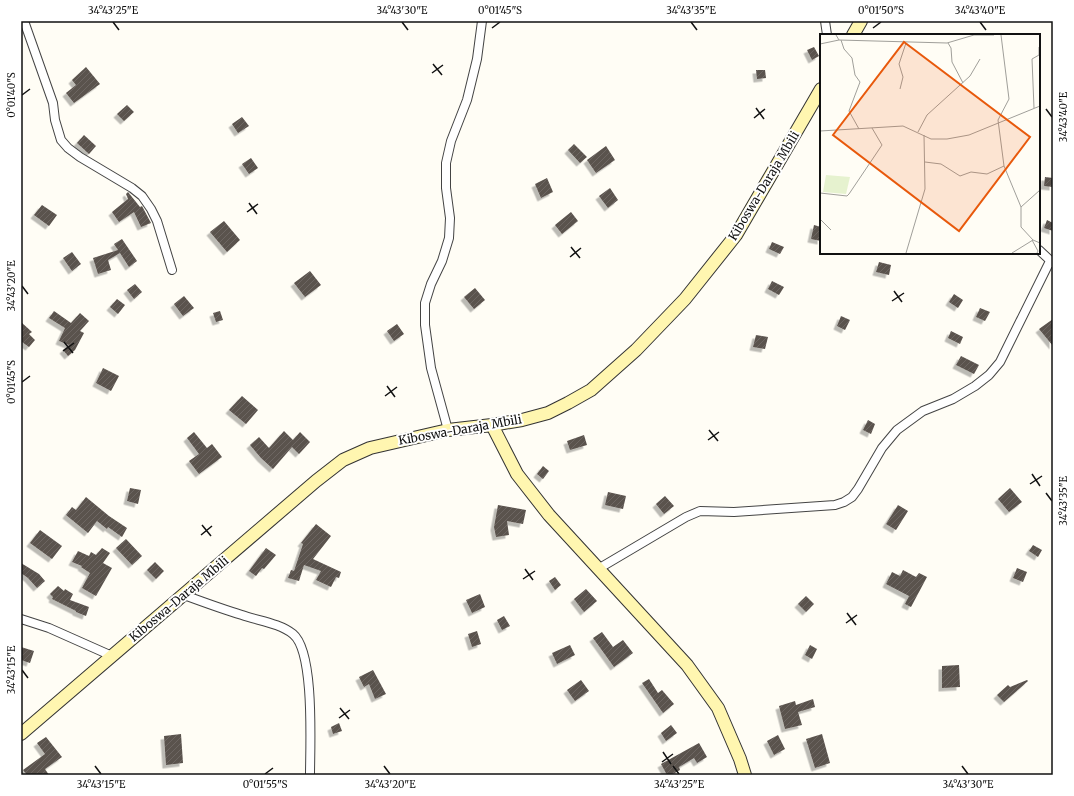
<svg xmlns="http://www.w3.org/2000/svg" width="1074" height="796" viewBox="0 0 1074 796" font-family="Merriweather,serif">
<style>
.building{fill:url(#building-hatch);filter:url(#shadow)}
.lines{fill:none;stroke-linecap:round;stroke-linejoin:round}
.street-casing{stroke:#444;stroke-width:10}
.secondary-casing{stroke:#333;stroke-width:14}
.street{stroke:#fff;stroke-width:8}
.secondary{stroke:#fff6b0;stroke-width:12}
.ticks{fill:none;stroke:#111;stroke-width:1.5}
.labels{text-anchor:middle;stroke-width:4;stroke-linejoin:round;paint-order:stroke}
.street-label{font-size:12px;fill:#111;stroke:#fff}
.inset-road{fill:none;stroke:#a09f9a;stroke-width:1}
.view{fill:#e8590c;fill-opacity:0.15;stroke:#e8590c;stroke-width:2}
.inset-edge{fill:none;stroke:#111;stroke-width:2}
.neatline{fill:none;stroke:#111;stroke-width:1.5}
.ticks-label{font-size:10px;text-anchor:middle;fill:#111}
</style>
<defs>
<pattern id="building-hatch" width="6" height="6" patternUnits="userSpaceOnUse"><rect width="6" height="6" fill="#5a524d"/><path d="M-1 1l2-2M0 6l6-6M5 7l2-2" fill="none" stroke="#6d6662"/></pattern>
<filter id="shadow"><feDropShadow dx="-3.5" dy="3.5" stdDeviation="0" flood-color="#0004"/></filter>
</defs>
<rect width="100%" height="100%" fill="#fffdf5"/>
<path class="building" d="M814 47 819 56 812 60 807 50Z
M86 67 100 84 74 103 66 93 76 85 72 80Z
M756 70H765L766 78 757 79Z
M127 105 134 112 124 121 117 114Z
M242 117 249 126 238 133 232 124Z
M84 135 96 146 89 154 77 143Z
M574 144 587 157 580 163 568 150Z
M606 146 615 160 596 173 587 160Z
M251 158 258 168 249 174 242 164Z
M1045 177 1053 178V187L1044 186Z
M547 178 553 192 541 198 535 184Z
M610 188 618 200 608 208 599 196Z
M128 192 140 207 142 206 151 223 141 227 134 212 119 222 112 212 128 199 126 194Z
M42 205 57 215 49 226 34 215Z
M571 212 578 221 562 234 555 225Z
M1047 220 1053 223V231L1044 228Z
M224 221 240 240 227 252 210 232Z
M814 225 821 227V241L811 239Z
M122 239 137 261 129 267 120 253 108 260 111 270 98 274 93 258 118 250 114 244Z
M772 242 784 247 780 254 769 249Z
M72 252 81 264 72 271 63 258Z
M879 262 891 265 889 275 876 272Z
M310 271 321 285 305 297 294 283Z
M772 281 784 287 779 295 768 289Z
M135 284 142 292 134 299 127 290Z
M475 288 485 300 474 309 464 297Z
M954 294 963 300 958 308 949 302Z
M184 296 194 308 183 316 174 304Z
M117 299 125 305 118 314 110 307Z
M980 308 990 312 985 321 976 317Z
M54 311 71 323 80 313 89 321 80 331 84 333 75 350 68 356 63 350 69 345 59 341 65 328 49 318Z
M220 311 223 320 216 322 213 313Z
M841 316 850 320 845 330 837 326Z
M1053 319V346L1039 329Z
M21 322 32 332 29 334 35 340 29 347 22 342 21 343Z
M397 324 404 334 394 341 387 331Z
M951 331 963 337 960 344 948 338Z
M756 335 768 337 765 349 753 347Z
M961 356 979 365 974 374 956 365Z
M103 368 119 376 111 391 96 383Z
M242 396 258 410 246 424 229 410Z
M868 420 875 424 871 434 863 430Z
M284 431 293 440 300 432 310 442 299 454 292 447 273 469 261 458 250 445 259 437 269 448Z
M194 432 207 448 212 444 222 457 199 474 189 461 199 454 187 438Z
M584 435 587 445 570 450 567 441Z
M543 466 549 471 543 479 537 474Z
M130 488 141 490 138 504 127 501Z
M1010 488 1022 502 1009 512 998 499Z
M608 492 626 496 623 509 605 505Z
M665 496 674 506 664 514 656 504Z
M86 497 109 516 127 528 122 537 108 527 107 529 97 521 88 533 66 515 72 507 76 510Z
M498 505 526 510 523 524 507 521 509 535 496 537 494 527Z
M898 505 908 511 896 530 886 524Z
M316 524 331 536 313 559 341 572 339 578 336 577 331 587 316 580 321 571 304 565 299 581 288 578 291 570 294 571 303 544 301 543Z
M40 530 62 546 52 559 30 543Z
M126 539 142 556 132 565 116 548Z
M1033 545 1042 550 1038 557 1029 551Z
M102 548 110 553 103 563 112 568 96 596 82 588 90 573 81 567 82 566 72 562 78 551 89 556 91 552 96 555Z
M266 548 276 555 264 569 262 568 256 576 249 571Z
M155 562 164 571 156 579 147 570Z
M21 563 39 574 45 581 37 588 28 578 21 573Z
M1017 568 1027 572 1023 582 1013 578Z
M903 570 916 577 919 573 927 577 911 607 905 604 909 596 886 584 892 572 900 576Z
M555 577 561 585 555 590 549 581Z
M58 586 64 591 65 589 73 594 70 600 89 607 86 616 76 612V611L52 599 53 597 50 594Z
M586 589 597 601 584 612 574 599Z
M480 594 485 607 472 613 466 600Z
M806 596 814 604 806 612 798 604Z
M504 616 510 626 502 630 497 620Z
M477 631 481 644 472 647 468 634Z
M602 632 613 647 623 640 633 653 614 667 593 638Z
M570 645 575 655 557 664 552 653Z
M810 645 817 649 812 659 805 655Z
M21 647 34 651 30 663 21 660Z
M959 665 960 687 942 688V666Z
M373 670 386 694 375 699 369 684 364 687 359 677Z
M649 679 658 693 662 690 674 704 663 713 642 683Z
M581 680 589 691 575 701 567 690Z
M1027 680 1028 681 1004 702 997 695 1008 685 1010 687Z
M813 699 815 707 798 712 802 725 785 729 779 706 795 701 796 705Z
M339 723 342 731 333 734 331 727Z
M671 725 677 733 666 741 661 733Z
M181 734 183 763 166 765 164 736Z
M822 734 830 763 815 768 806 739Z
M778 735 785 749 774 755 767 741Z
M46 737 62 757 45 769 49 775H27L23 770 45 754 37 743Z
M699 743 707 757 697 763 694 758 679 767 680 770 671 775H667L661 764Z"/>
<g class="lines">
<g class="street-casing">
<path id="street" d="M24 21 53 103 55 120 61 140 68 148 80 157 132 188 142 196 151 209 157 221 172 270
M825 21 827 35
M1039 250 1053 263
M448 430 431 368 425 325V303L431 284 442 261 449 238 450 218 446 188V163L451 141 467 100 477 59 482 21
M598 569 686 517 700 511 734 512 835 505 844 502 852 497 858 489 882 448 897 430 923 411 953 399 975 386 989 375 1000 362 1050 261
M184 595C203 602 222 609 242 615 259 621 279 623 293 634 315 652 310 747 310 775
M21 619 49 628 112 656"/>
</g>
<g class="secondary-casing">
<path id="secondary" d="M853 35 861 21
M492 425 517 474 549 515 687 665 718 708 740 759 745 775
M21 734 316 481 343 460 370 448 448 430 492 425 522 420 548 413 568 403 591 390 636 350 685 299 736 235 821 89"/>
</g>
<use href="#street" class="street"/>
<use href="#secondary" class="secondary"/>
</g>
<path class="ticks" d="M113 22 119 30M402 22 408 30M691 22 697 30M980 22 986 30M492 28 500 22M873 28 881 22M433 64 442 75M432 73 443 65M22 95 30 89M756 108 764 119M1046 109 1052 117M754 118 765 109M249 203 257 214M247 212 258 204M571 247 580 258M570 257 581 248M22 286 28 294M894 291 902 302M892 301 904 293M64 342 73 353M63 351 74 343M22 382 30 376M387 386 395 397M385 396 397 387M709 430 718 441M708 440 719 432M1032 474 1040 486M1030 484 1042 476M1046 493 1052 501M202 525 211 536M201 535 212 526M525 569 533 580M523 579 535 571M847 613 856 625M846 623 857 615M22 670 28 678M340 708 349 719M339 718 350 710M663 752 671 764M662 762 673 754M95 766 101 774M384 766 390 774M673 766 679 774M962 766 968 774M265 774 273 768"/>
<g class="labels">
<g class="street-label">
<text transform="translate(764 186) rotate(-59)" y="4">Kiboswa-Daraja Mbili</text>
<text transform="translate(460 430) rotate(-10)" y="4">Kiboswa-Daraja Mbili</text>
<text transform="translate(179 599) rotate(-40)" y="4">Kiboswa-Daraja Mbili</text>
</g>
</g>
<g transform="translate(820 34)">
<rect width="220" height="220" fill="#fffdf5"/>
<path d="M6 141 30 143 26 160 3 158Z" fill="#e6f2cf"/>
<path class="inset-road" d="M181 1 189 65 178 86 184 132 201 173V193L213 206 220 209M19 6 127 9 154 1H174M21 6 24 15 32 24 35 41 40 48 29 77 39 95M128 9 131 14 132 28 143 49M0 10 19 6 16 1M80 55 83 43 79 30 86 9M214 74 212 25 219 21V13M0 97 83 92 111 105H127L149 101 220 72M98 98 107 81 150 42 160 25M105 128 121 130 140 142 151 138 167 140 184 132M0 159 27 162 29 160 62 111 52 94M201 173 220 156M0 185 11 196M212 206 218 217 217 219M86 219 105 155 104 101M192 219 213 206"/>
<path class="view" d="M84 8 210 103 139 197 13 101Z"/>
<rect width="220" height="220" class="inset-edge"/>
</g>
<rect width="1074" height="796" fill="none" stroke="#ffffff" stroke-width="44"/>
<rect x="22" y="22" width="1030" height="752" class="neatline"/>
<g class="ticks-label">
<text x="113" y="14">34°43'25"E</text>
<text x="402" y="14">34°43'30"E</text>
<text x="500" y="14">0°01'45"S</text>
<text x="691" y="14">34°43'35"E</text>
<text x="881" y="14">0°01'50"S</text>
<text x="980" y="14">34°43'40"E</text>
<text transform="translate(11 95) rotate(-90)" y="4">0°01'40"S</text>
<text transform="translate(1063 117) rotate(-90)" y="4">34°43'40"E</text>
<text transform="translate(11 286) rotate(-90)" y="4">34°43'20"E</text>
<text transform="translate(11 382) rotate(-90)" y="4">0°01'45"S</text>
<text transform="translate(1063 501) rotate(-90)" y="4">34°43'35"E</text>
<text transform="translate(11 670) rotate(-90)" y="4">34°43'15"E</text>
<text x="101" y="788">34°43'15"E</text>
<text x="265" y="788">0°01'55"S</text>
<text x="390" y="788">34°43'20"E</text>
<text x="679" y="788">34°43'25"E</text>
<text x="968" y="788">34°43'30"E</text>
</g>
</svg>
